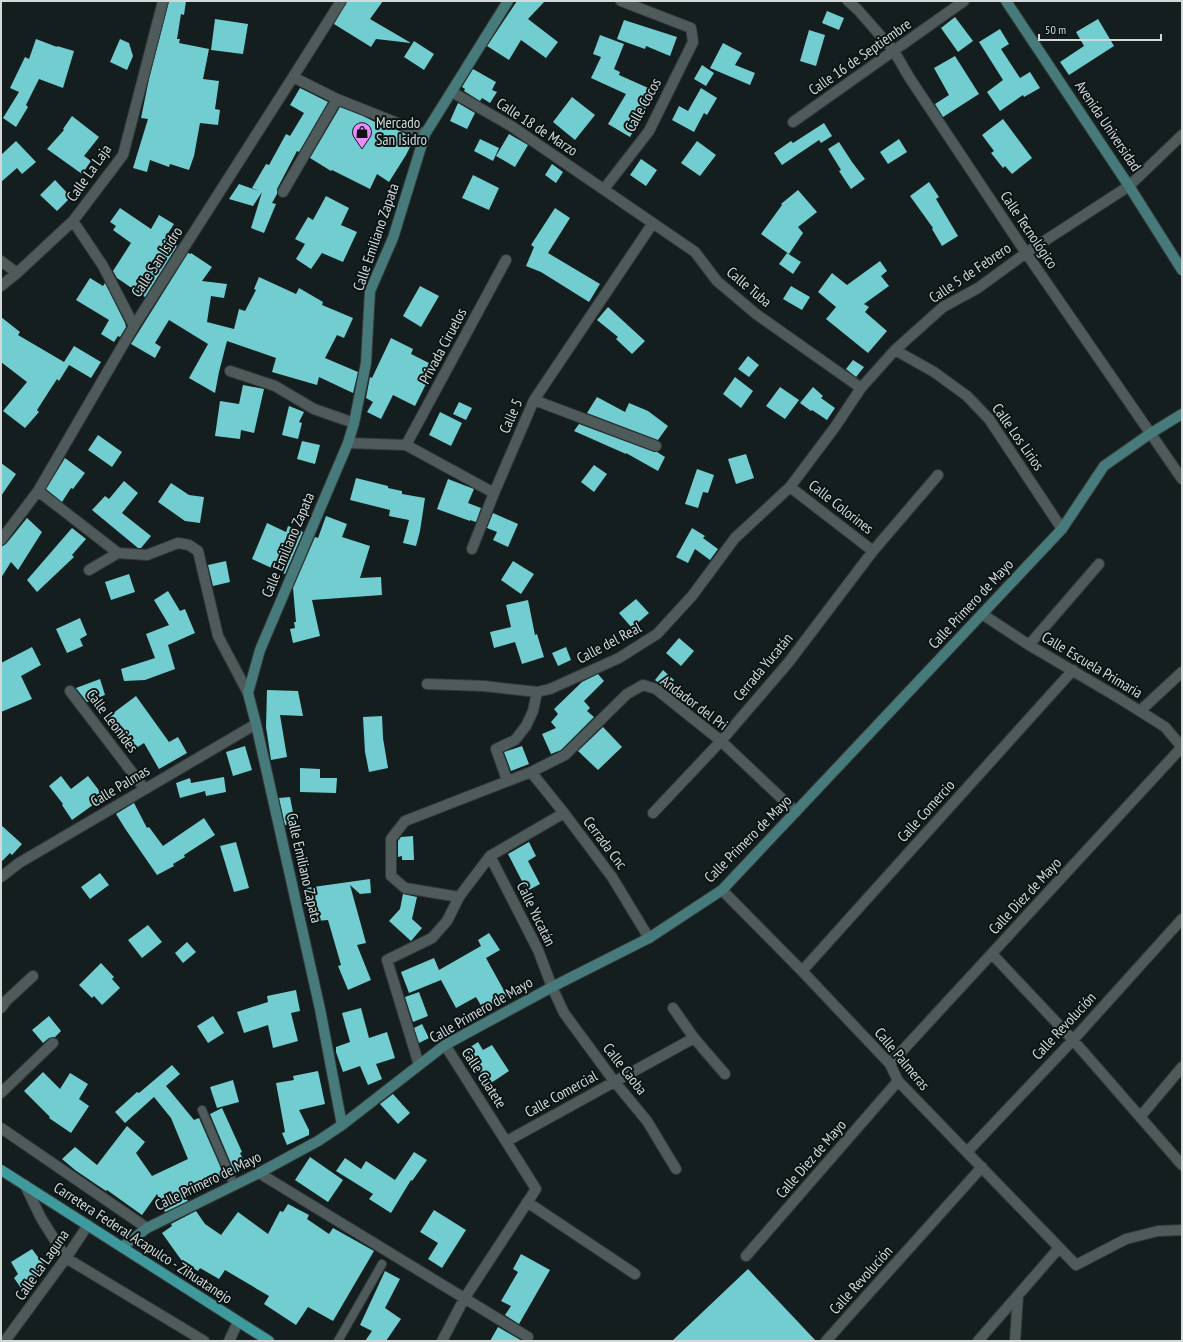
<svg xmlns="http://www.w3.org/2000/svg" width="1183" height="1342" viewBox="0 0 1183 1342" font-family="'PT Sans Narrow',sans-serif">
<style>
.building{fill:#72cdd0}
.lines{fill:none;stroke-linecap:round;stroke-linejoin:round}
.lane-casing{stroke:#343a3a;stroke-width:10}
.street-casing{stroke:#343a3a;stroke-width:12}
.secondary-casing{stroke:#343a3a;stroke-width:12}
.primary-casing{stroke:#343a3a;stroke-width:12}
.lane{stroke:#4f5a5a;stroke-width:8}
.street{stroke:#4f5a5a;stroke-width:10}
.secondary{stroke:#477a7b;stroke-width:10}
.primary{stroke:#3e9a9c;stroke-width:10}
.labels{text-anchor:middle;stroke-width:4;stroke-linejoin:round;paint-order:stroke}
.street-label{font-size:15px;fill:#d3d9d9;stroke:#0b1415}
.poi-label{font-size:15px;fill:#d3d9d9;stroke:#0b1415;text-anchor:start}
</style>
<rect width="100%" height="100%" fill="#141e1e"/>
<path class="building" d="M169 1H186L184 15 181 14 177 39H180L179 43 209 49 203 79 219 81 215 109 220 110 218 125 200 123 194 156 189 170 170 164 169 167 150 160 147 172 133 168 148 119 141 118 149 79Z
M347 1H383L370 19 411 43 376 39 371 47 334 24Z
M517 1H545L528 19 558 42 546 58 521 40 509 60 487 46Z
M827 11 844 18 839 30 822 23Z
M955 17 973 41 958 52 941 28Z
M215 19 248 24 243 54 211 50Z
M1098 19 1114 46 1069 75 1060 62 1084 46 1076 32Z
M624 20 677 37 670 56 646 46 645 49 617 39Z
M1000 29 1009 44 1001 49 1020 78 1030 72 1040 88 1024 97 1023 95 1000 111 987 92 1003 80 979 42Z
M809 30 825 35 816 66 800 61Z
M600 35 624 44 614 69 620 72 619 75 655 91 630 137 608 124 626 94 591 78 601 57 593 54Z
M36 39 57 47V46L74 51 63 88 39 79 26 105 28 107 16 127 3 118 19 92 10 88 25 57 29 59Z
M120 39 129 43 133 56 127 70 110 62Z
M414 41 434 54 424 70 404 57Z
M723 43 742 53 735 65 755 73 750 85 710 68Z
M955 56 979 94 943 117 935 104 949 95 934 68Z
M702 65 714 73 706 86 694 79Z
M473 69 496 82 492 90 497 92 490 103 482 98 480 101 464 91 465 89 462 87Z
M300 88 328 102 299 152 297 151 277 189V194L272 203 276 204 264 233 251 228 262 192 253 206 229 199 239 184 259 191 252 188 266 164 269 165 286 134 290 136 304 113 290 105Z
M701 88 717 98 707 115 704 113 694 132 672 120 679 106 688 111Z
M572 97 595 115 575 140 553 122Z
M458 103 475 113 467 129 450 121Z
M340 107 363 116 381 125 382 124 402 132 414 139 406 155 389 182 377 174 370 189 332 170 331 171 310 158Z
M72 116 99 137 84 156 91 161 82 174 47 149 64 130 63 129Z
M1003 119 1032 158 1012 174 1005 166 1003 168 991 153 994 151 982 135Z
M824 123 832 136 821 143 819 140 782 165 774 153 791 141 793 143Z
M509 134 528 145 515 167 496 156Z
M480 139 499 148 493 161 474 151Z
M899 139 907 152 888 164 880 152Z
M16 141 36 162 22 174 17 168 1 182V155Z
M697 141 716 155 700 176 681 163Z
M839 142 852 162 865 179 851 189 839 171 841 170 828 149Z
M641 159 657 170 646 186 630 175Z
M552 164 563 172 556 183 545 175Z
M473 175 499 188 489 210 462 198Z
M55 180 71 197 57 211 40 195Z
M929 182 939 197 936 199 958 236 942 246 932 229 933 228 910 196Z
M798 190 817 212 798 227 803 233 789 254 761 234 782 205 781 204Z
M326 196 349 208 341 225 357 232 343 262 322 253 311 269 296 259 305 244 295 239 308 217 313 220Z
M120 208 151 229 159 215 174 224 165 238 177 246 145 297 117 278 113 271 131 243 113 230 116 226 110 222Z
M555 208 570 218 548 253 600 284 589 302 541 272 526 266 534 247 531 245Z
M188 253 191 254V253L212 267 202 281 227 284 224 298 211 296 207 322 234 329 239 309 245 311 256 290 254 289 259 277 296 294 299 288 323 302 322 305 353 318 344 338 337 335 325 358 358 372 353 393 319 377 317 385 272 372 276 358 227 341 219 372 215 393 189 378 208 344 169 320 155 343 161 347 155 358 131 344Z
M787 253 801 262 793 274 779 264Z
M880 261 887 271 881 276 889 286 864 304 869 307 865 312 887 331 868 353 826 319 836 307 818 292 832 273 847 285Z
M90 278 103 286 105 283 125 323 126 327 120 337 118 336 114 342 101 334 109 320 76 300Z
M420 286 439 296 421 327 403 316Z
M791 286 810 297 802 310 783 299Z
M608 307 645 341 632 354 616 339 618 337 597 320Z
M1 317 20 332 18 335 64 362 74 346 101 362 91 378 69 365 59 381 57 379 37 410 39 412 25 428 3 411 27 382 1 362Z
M391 338 413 349 411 354 435 366 415 406 393 395 381 419 367 412 373 402 366 398 370 377 372 378Z
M748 356 759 365 749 377 738 369Z
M853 360 864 367 856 377 846 369Z
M735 377 753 391 741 408 723 394Z
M243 385 264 389 254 433 241 430 240 439 215 436 220 401 239 404Z
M780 387 799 400 785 419 766 406Z
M813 387 823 396 821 398 835 408 827 420 812 410 811 411 800 403Z
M597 397 625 412 629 403 648 411 668 426 658 440 587 413Z
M459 402 472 408 466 420 453 414Z
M289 406 304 412 299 422 302 423 298 439 282 435Z
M440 412 462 423 451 446 429 435Z
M579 424 654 452H657L665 457 658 471 626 453V454L574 431Z
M98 435 122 452 112 467 88 450Z
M302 441 320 445 315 464 297 459Z
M746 454 754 478 736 484 728 459Z
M65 458 85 473 73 489 71 488 62 502 46 489Z
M1 463 16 474 1 496Z
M594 465 607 474 594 492 581 482Z
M697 469 714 475 708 493 703 492 698 508 685 504Z
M356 478 388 486V488L402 491V494L425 498 420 531 416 546 403 543 409 520 389 516 390 510 350 500Z
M448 479 474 489 468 503 481 508 476 522 470 520V521L437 509Z
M124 481 138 493 122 513 151 536 141 548H138L92 510 105 496 109 499Z
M171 483 189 495 204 497 200 523 185 521 158 502Z
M493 513 518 524 508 547 493 540 497 532 487 528Z
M326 516 347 524 342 537 370 546 360 578 381 577 382 595 312 600 320 636 293 643 290 629 295 628 294 622H296L293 588 315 537 318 538Z
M27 518 42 532 18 570 11 562 1 578V547L6 544Z
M267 523 286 532 288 526 303 532 285 574 252 559Z
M72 528 86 539 72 555 74 557 37 592 27 580Z
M692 528 705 536 703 538 718 549 710 560 695 549 688 563 676 557Z
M226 561 230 582 213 586 208 565Z
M513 561 534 574 521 594 501 580Z
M129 574 135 592 111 600 105 582Z
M168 591 180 611 185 609 195 633 168 645 175 669 145 680 124 681 121 669 155 658 146 634 169 625 154 600Z
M636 599 649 613 632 628 619 613Z
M528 600 535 635 537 634 544 657 522 664 515 642 494 648 490 632 511 627 506 605Z
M80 618 87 635 80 639 83 646 67 653 56 629Z
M679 638 694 651 681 666 666 653Z
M32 647 41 665 21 676 32 699 1 712V663Z
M566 647 571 660 558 666 552 653Z
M663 670 674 680 666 689 655 680Z
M598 674 604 681 584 701 590 708 587 711 594 717 561 750 551 754 542 734 556 728 551 722 558 714 554 709 582 682Z
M100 679 105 695 87 702 76 688Z
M267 690 298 691 303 716 280 715 287 757 271 760 266 727Z
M136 696 169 742 178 737 187 753 159 769 144 743 133 750 108 717Z
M382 716 383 738 388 768 369 772 365 752 363 717Z
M603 727 622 747 598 770 578 751Z
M245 746 252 770 233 776 226 752Z
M522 746 529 764 511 771 504 752Z
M300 768 320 769V778H337L336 793 300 792Z
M61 776 71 789 88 776 104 797 72 820 62 805 63 804 49 786Z
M224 777 226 792 206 796 205 791 180 798 176 783 190 778 191 783Z
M290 797 295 823 285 825 279 798Z
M134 803 147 828 149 827 163 846 204 818 215 835 184 855 185 857 173 864 174 866 157 875 126 830 116 814Z
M1 825 22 844 12 855 10 853 1 862Z
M413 836 414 860H402V856L398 857V841L401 837Z
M236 842 249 888 234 892 220 846Z
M529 842 536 856 528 861 540 884 527 891 508 854Z
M100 873 109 885 90 899 81 887Z
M370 879 371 893 360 894 350 885 366 943 357 945 371 980 348 990 338 966 341 965 328 920 316 921V913H310L306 888Z
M403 894 417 897 412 919 422 928 411 941 389 921 400 909Z
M148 925 162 942 142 958 128 940Z
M489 933 500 950 486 958 507 996 483 1009 476 997 456 1008 441 980 409 993 401 972 434 958 439 970 481 946 478 940Z
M187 942 196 952 183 963 175 953Z
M101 963 114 977 112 979 120 988 102 1005 94 996 92 998 79 985Z
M296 990 300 1011 291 1013 298 1041 273 1048 268 1025 244 1033 237 1012 268 1002 267 996Z
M419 992 428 1016 413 1022 405 997Z
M361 1008 369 1038 387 1032 395 1058 376 1064 382 1079 368 1085 360 1066 343 1072 336 1052V1047L350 1042 342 1013Z
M49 1016 61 1031 55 1037 49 1038 43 1043 32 1030Z
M213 1016 224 1033 208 1043 197 1026Z
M422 1024 429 1038 419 1043 414 1028Z
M478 1042 483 1050 492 1045 509 1071 488 1085 466 1050Z
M172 1065 180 1074 166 1086 194 1120 199 1118 224 1175 197 1186 199 1190 185 1197 188 1201 165 1212 157 1194 142 1215 107 1190 106 1191 75 1170 62 1159 75 1147 97 1165 127 1126 145 1142 136 1153 152 1176 188 1159 171 1118 154 1097 125 1123 115 1112 137 1092 139 1093Z
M318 1071 325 1104 299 1110 309 1130V1135L287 1145 282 1133 285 1132 276 1083 294 1080 293 1076Z
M43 1072 60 1089 70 1073 88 1084 79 1099 89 1106 71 1133 49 1118 50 1117 24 1091Z
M233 1080 239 1102 217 1108 210 1087Z
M393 1094 410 1113 398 1124 380 1104Z
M222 1108 242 1152 240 1153 247 1167 235 1173 210 1114Z
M414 1152 427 1160 412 1181 411 1180 391 1213 369 1199 373 1194 336 1171 345 1158 361 1169 366 1161 395 1180Z
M310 1157 343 1180 328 1202 295 1180Z
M288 1204 309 1215 307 1219 329 1234 333 1228 374 1251 333 1321 308 1307 296 1325 264 1304 269 1296 225 1270 219 1279 200 1268 198 1271 182 1261 162 1233 172 1226 171 1224 196 1211 205 1224 221 1235 238 1212 268 1234 280 1211 283 1212Z
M434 1210 466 1230 442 1268 428 1259 438 1243 420 1232Z
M32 1249 47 1269 21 1288 14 1278 18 1274 11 1262Z
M521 1254 550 1270 519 1324 505 1315 511 1306 501 1301 518 1272 513 1269Z
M748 1269 816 1341H672Z
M385 1271 400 1279 385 1308 401 1319 386 1341H365L372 1331 360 1325Z
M498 1327 522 1341H490Z"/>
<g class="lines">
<g class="lane-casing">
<path id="lane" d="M202 1110 234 1185
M338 1341 382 1264"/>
</g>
<g class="street-casing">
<path id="street" d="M848 1 858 10 894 51 909 77 1026 253 1182 479
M293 77 337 99 425 134
M452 92 511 126 695 252 717 281 756 314 861 388
M793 122 964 1
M604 189 649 131 693 42 691 28 621 1
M283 192 337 99
M73 221 103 266 134 326
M1 261 17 273
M1 286 17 273 73 221 123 155 163 1
M895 350 934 372 967 396 989 419 1062 529
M230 371 275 386 314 409 354 423
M534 400 656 446
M348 443 406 445 494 493
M406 445 506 260
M790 487 873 551
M38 491 118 553
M1 540 38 491 134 326 293 77 341 1
M472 549 494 493 534 400 653 223
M89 570 118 553 147 555 178 543 189 545 198 551 218 636 248 693
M982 614 1029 645 1119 698 1165 727 1182 747
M1029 645 1099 564
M427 684 484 686 537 692 550 689 619 658 657 634 692 596 735 538 790 487 835 427 861 388 895 350 943 307 978 288 1026 253 1129 186 1182 135
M70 691 144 788
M1140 711 1182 672
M531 772 564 813 612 877 649 938
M507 780 496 749 515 740 526 726 533 711 537 692
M653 813 721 741 788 663 873 551 938 475
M490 856 538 950 552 987 564 1013 614 1081 647 1121 676 1169
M1 877 19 863 256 724
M722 890 802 971 890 1064 898 1081 1076 1265 1126 1239 1158 1231 1182 1230
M459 897 405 888 391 876V839L405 821 531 772 565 755 627 694 643 685 656 689 721 741 796 812
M992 954 1073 1040 1182 1165
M802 971 1073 670
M1 1008 6 1001 33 976
M673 1008 694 1038 725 1074
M890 1064 1182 747
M419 1065 387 960 432 938 447 921 459 897 490 856 564 813
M1 1093 53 1043
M1140 1117 1182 1067
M1 1128 147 1228
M507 1141 694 1038
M967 1152 1073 1040 1182 919
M259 1173 528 1337
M25 1185 41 1218 66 1258 204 1341
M527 1202 635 1274
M746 1256 898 1081
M5 1341 66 1258 88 1225
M229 1341 238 1322
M442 1341 464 1299 536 1189 445 1045
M826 1341 982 1167
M978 1341 1059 1248
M1015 1341 1018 1295"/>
</g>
<g class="secondary-casing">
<path id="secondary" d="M1006 1 1129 186 1182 270
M342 1125 320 1009 256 724 248 693 260 650 348 443 354 423 366 363 370 291 393 238 425 134 508 1
M122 1247 147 1228 259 1173 318 1141 342 1125 445 1045 552 987 649 938 722 890 1062 529 1104 466 1151 433 1182 414"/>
</g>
<g class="primary-casing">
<path id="primary" d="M1 1170 269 1341"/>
</g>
<use href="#lane" class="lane"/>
<use href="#street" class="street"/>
<use href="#secondary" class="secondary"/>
<use href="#primary" class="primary"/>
</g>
<defs>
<g id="shop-pin" transform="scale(1)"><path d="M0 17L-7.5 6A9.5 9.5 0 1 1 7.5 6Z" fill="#ec8cfa" stroke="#0b1415"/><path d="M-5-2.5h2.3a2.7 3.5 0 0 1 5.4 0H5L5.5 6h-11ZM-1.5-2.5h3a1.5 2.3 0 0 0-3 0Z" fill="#111"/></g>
</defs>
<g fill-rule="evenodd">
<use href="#shop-pin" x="362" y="132"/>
</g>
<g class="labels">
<g class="street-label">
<text transform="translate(860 57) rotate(-35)" y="5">Calle 16 de Septiembre</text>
<text transform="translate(643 105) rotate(-61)" y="5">Calle Cocos</text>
<text transform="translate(1108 126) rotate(56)" y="5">Avenida Universidad</text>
<text transform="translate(537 127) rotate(33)" y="5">Calle 18 de Marzo</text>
<text transform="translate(89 173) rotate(-55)" y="5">Calle La Laja</text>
<text transform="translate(1029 230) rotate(56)" y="5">Calle Tecnológico</text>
<text transform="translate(376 237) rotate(-71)" y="5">Calle Emiliano Zapata</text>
<text transform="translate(157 262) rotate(-57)" y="5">Calle San Isidro</text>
<text transform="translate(970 273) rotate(-34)" y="5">Calle 5 de Febrero</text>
<text transform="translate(749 287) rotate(40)" y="5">Calle Tuba</text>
<text transform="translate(443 346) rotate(-62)" y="5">Privada Ciruelos</text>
<text transform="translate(511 416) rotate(-66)" y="5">Calle 5</text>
<text transform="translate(1018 437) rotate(55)" y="5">Calle Los Lirios</text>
<text transform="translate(841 507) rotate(38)" y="5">Calle Colorines</text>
<text transform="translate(288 545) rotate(-67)" y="5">Calle Emiliano Zapata</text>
<text transform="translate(971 604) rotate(-47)" y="5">Calle Primero de Mayo</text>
<text transform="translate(609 643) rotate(-28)" y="5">Calle del Real</text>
<text transform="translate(1092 665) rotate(31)" y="5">Calle Escuela Primaria</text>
<text transform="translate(763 667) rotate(-50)" y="5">Cerrada Yucatán</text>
<text transform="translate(694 703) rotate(37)" y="5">Andador del Pri</text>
<text transform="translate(112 721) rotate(53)" y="5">Calle Leonides</text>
<text transform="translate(120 786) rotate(-31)" y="5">Calle Palmas</text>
<text transform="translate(926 811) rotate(-48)" y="5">Calle Comercio</text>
<text transform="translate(748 839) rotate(-45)" y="5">Calle Primero de Mayo</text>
<text transform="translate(605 843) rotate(53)" y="5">Cerrada Cnc</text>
<text transform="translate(304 868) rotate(77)" y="5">Calle Emiliano Zapata</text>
<text transform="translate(1025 896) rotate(-47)" y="5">Calle Diez de Mayo</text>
<text transform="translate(536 914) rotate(64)" y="5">Calle Yucatán</text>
<text transform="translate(481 1010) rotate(-30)" y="5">Calle Primero de Mayo</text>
<text transform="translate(1064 1026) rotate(-47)" y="5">Calle Revolución</text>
<text transform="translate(902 1059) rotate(50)" y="5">Calle Palmeras</text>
<text transform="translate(625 1069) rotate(52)" y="5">Calle Caoba</text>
<text transform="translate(484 1078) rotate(57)" y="5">Calle Cuatete</text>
<text transform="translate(561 1094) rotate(-29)" y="5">Calle Comercial</text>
<text transform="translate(811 1159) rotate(-49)" y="5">Calle Diez de Mayo</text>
<text transform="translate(208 1181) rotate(-26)" y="5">Calle Primero de Mayo</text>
<text transform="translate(143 1243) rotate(33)" y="5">Carretera Federal Acapulco - Zihuatanejo</text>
<text transform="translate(42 1265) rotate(-55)" y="5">Calle La Laguna</text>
<text transform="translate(861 1280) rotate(-48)" y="5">Calle Revolución</text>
</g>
<g class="poi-label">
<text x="376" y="128">Mercado<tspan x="376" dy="17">San Isidro</tspan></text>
</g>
</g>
<rect width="1183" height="1342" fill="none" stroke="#d3d9d9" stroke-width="4"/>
<path d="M1039 34v6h122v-6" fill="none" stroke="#d3d9d9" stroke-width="2"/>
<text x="1045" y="34" font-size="12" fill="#d3d9d9" stroke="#0b1415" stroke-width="3" paint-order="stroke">50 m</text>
</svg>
